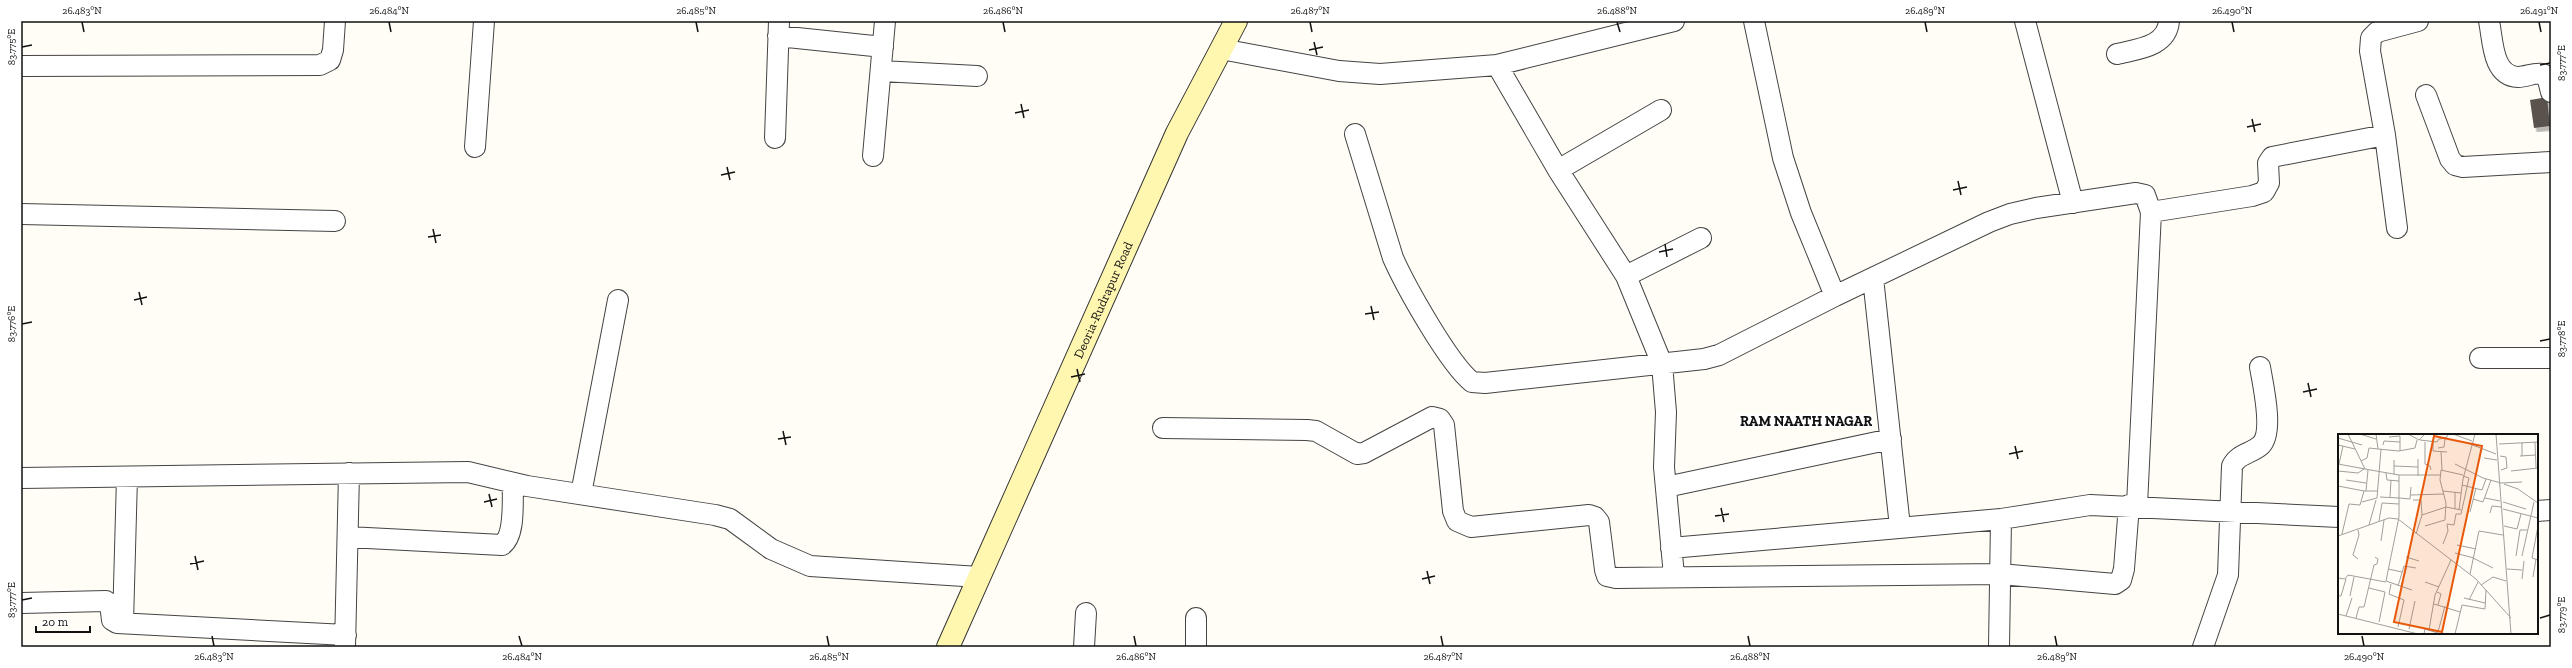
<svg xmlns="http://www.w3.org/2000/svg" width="2572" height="668" viewBox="0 0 2572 668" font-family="'Zilla Slab',serif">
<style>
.building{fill:#5a524d;filter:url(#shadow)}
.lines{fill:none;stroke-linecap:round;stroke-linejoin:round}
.minor-casing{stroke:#444;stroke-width:22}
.secondary-casing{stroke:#333;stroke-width:24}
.minor{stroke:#fff;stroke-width:20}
.secondary{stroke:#fff6b0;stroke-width:22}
.ticks{fill:none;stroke:#111;stroke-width:1.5}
.labels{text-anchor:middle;stroke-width:4;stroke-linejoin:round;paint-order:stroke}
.street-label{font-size:13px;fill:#111;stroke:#fff}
.neighbourhood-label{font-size:14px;font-weight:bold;fill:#111;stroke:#fff}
.inset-road{fill:none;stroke:#a09f9a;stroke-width:1}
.view{fill:#e8590c;fill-opacity:0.15;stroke:#e8590c;stroke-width:2}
.inset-edge{fill:none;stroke:#111;stroke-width:2}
.neatline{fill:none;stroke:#111;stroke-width:1.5}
.ticks-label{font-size:10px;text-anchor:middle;fill:#111}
</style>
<defs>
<filter id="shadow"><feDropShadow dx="2.5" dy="4.5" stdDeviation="0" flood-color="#0004"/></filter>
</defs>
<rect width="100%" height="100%" fill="#fffdf5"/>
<path class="building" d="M2547 97 2550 126 2534 128 2530 100Z"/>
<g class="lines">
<g class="minor-casing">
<path id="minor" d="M1754 21 1783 158 1801 213 1835 296
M2025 21 2073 203
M2489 21C2493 40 2492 76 2518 77 2527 77 2534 72 2543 74L2548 80 2551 92
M778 36 883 47
M1221 49 1339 71 1380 74 1497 65 1558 170 1626 276 1662 364 1666 412 1664 467 1674 576
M2117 54C2137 49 2167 47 2169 21
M1497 65 1674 21
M21 66 320 65 330 60 333 50 335 21
M881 71 977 76
M2426 95 2450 159 2455 165 2463 167 2551 162
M1355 134 1393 258C1406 287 1449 364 1472 382L1485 383 1704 359 1719 355 1835 296 1989 222 2010 214 2036 208 2136 193 2145 195 2151 212 2137 505
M775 138 779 21
M475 147 484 21
M873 156 885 21
M1558 170 1661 110
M2151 212 2252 196 2264 192 2269 183 2268 163 2272 157 2385 135
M21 214 335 221
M2397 228 2385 135 2370 51 2371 38 2377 32 2418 21
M1626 276 1701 238
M1873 278 1900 527
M2480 358H2551
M1163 428 1307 430 1316 431 1357 454 1364 453 1432 417 1440 419 1444 425 1453 511 1457 521 1471 527 1589 515 1595 517 1599 522 1605 570 1607 576 1616 578 2000 574 2115 584 2121 580 2124 569 2129 505
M21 478 468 472 527 486 715 515 730 519 771 549 810 566 979 577
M1666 487 1891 439
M581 494 618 300
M2537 511 2551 510
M348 537 502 545C516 535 512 500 513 483
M1671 548 2001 519 2090 505 2339 517
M21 603 106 601 110 604 112 620 117 623 346 635
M123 623 127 477
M345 647 349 473
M1084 647 1086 613
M1196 647V618
M1999 647 2001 519
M2203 647 2228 575 2232 466C2239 453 2251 454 2261 445 2274 432 2263 385 2260 367"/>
</g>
<g class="secondary-casing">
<g id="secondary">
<path id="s1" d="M948 647 1177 133 1236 21"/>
</g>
</g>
<use href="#minor" class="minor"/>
<use href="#secondary" class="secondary"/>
</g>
<path class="ticks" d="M82 22 84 32M389 22 391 32M696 22 698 32M1003 22 1005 32M1310 22 1312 32M1617 22 1620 32M1925 22 1927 32M2232 22 2234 32M2539 22 2541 32M1314 42 1317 55M22 47 32 45M1309 50 1323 47M2540 65 2550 63M1021 104 1024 118M1015 113 1029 110M2252 119 2255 132M2247 127 2261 124M727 167 730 180M721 175 735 172M1958 181 1961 195M1953 190 1967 187M433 229 436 243M428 237 441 235M1665 244 1667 257M1659 252 1673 249M139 292 142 305M134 300 147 297M1371 306 1374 320M1365 314 1379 312M22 324 32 322M2540 341 2550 339M1077 369 1080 382M1071 377 1085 374M2308 383 2311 397M2303 392 2317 389M783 431 786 445M778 439 791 437M2015 446 2018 459M2009 454 2023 451M489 494 492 507M484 502 497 499M1721 508 1724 522M1715 516 1729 514M195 556 198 570M190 564 204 561M1427 571 1430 584M1422 579 1435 576M22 600 32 598M2540 618 2550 615M212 636 214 646M519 636 522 646M827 636 829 646M1134 636 1136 646M1441 636 1443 646M1748 636 1750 646M2055 636 2057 646M2362 636 2364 646"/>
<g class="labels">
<g class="street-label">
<text dy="5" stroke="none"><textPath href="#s1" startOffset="380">Deoria-Rudrapur Road</textPath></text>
</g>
<g class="neighbourhood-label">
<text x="1806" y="426">RAM NAATH NAGAR</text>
</g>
</g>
<g transform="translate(2338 434)">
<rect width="200" height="200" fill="#fffdf5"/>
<path class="inset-road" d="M10 0 27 35 61 41V83L48 147 74 156M22 0 38 5M38 0 40 15 61 17 77 14 79 6M70 0 81 6 87 0M115 0 134 7M158 0 173 200M51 3 62 2V17M0 4 24 11M82 6 99 8 101 5 108 4 110 0M87 8V30L92 32 93 36M95 8V17L109 18M197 8 198 34M184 9V22M132 10 158 20M161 10 200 8M0 11 17 15M45 11 46 7 62 8M100 14 106 13 107 5M103 18 104 36M162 22 168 23 169 34 163 36M182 22 198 21M146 24 159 26M80 25V42M56 26V40M23 27 29 24 31 14 40 15M0 30 27 35M1 30 5 12M117 30 145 44 163 49 184 48M56 32 80 33M0 37 20 39 26 35M173 37 200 34M48 39 49 46 61 47M61 41H103M8 46 28 49M166 50 180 55 200 69M124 51 144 56 148 45M0 52 26 57H40M28 57 30 36M105 57 123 59M117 58V75M73 61 106 60M42 63 61 64M52 63 53 46M61 64 72 65 73 53M147 64 162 67M135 65 145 68 153 46M75 66H83L84 81M24 68 39 64 43 15M165 68 188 75M165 75 200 84M121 76 125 45 137 0M132 78 138 54M152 79 154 72 163 73M41 87 44 69 61 70M31 91 38 66M87 92 107 86 108 69 102 46 103 36 125 41M166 92 179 95 183 80M200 92 194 124 200 126M20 96 21 101 15 121 20 125M4 100 11 70 22 71 26 57M78 100 84 81 108 73 123 76M0 102 51 84 60 85 138 145 173 184M43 107 46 86M105 110 110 97 109 90 116 91 118 80H123L131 44 125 42M119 111 138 115M117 119 136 124M178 122 182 96H189M184 122 196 68M68 123 81 127M135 124 155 134M50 135 64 138M169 135 184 136M132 140 141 97 165 101M195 143 198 125M0 144 7 145 10 141 48 148M184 145 186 127M87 148 101 153M53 150 51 160 66 166 60 193M143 151 155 143 168 147M60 152 66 132 78 134M63 152 69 132M31 154 47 158 41 188M99 158 103 160 100 171M0 162H3L8 145M12 162 16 143M126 164 147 169M131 166 140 148M96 170 122 178M0 180 80 200M8 182 14 164M18 184 21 173H26L36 131 39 130 40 125 37 123M71 195 77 167M91 196 97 161 113 126M100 198 107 172M86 200 87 195 103 200M117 200 124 171 147 175 148 156"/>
<path class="view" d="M96 2 144 12 104 198 56 188Z"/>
<rect width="200" height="200" class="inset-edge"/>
</g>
<rect width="2572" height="668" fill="none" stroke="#ffffff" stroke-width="44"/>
<path d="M36 626v6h54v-6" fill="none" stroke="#111111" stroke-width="2"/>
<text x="42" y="626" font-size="12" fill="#111111" stroke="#ffffff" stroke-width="3" paint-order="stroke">20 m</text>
<rect x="22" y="22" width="2528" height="624" class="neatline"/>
<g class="ticks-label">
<text x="82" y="14">26.483°N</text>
<text x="389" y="14">26.484°N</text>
<text x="696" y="14">26.485°N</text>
<text x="1003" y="14">26.486°N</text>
<text x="1310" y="14">26.487°N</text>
<text x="1617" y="14">26.488°N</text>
<text x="1925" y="14">26.489°N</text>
<text x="2232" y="14">26.490°N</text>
<text x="2539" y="14">26.491°N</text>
<text transform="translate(11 47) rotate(-90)" y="4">83.775°E</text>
<text transform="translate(2561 63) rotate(-90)" y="4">83.777°E</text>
<text transform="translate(11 324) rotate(-90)" y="4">83.776°E</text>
<text transform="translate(2561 339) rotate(-90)" y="4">83.778°E</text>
<text transform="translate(11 600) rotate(-90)" y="4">83.777°E</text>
<text transform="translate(2561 615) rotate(-90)" y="4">83.779°E</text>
<text x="214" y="660">26.483°N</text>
<text x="522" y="660">26.484°N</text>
<text x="829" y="660">26.485°N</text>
<text x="1136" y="660">26.486°N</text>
<text x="1443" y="660">26.487°N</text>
<text x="1750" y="660">26.488°N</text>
<text x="2057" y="660">26.489°N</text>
<text x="2364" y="660">26.490°N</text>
</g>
</svg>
